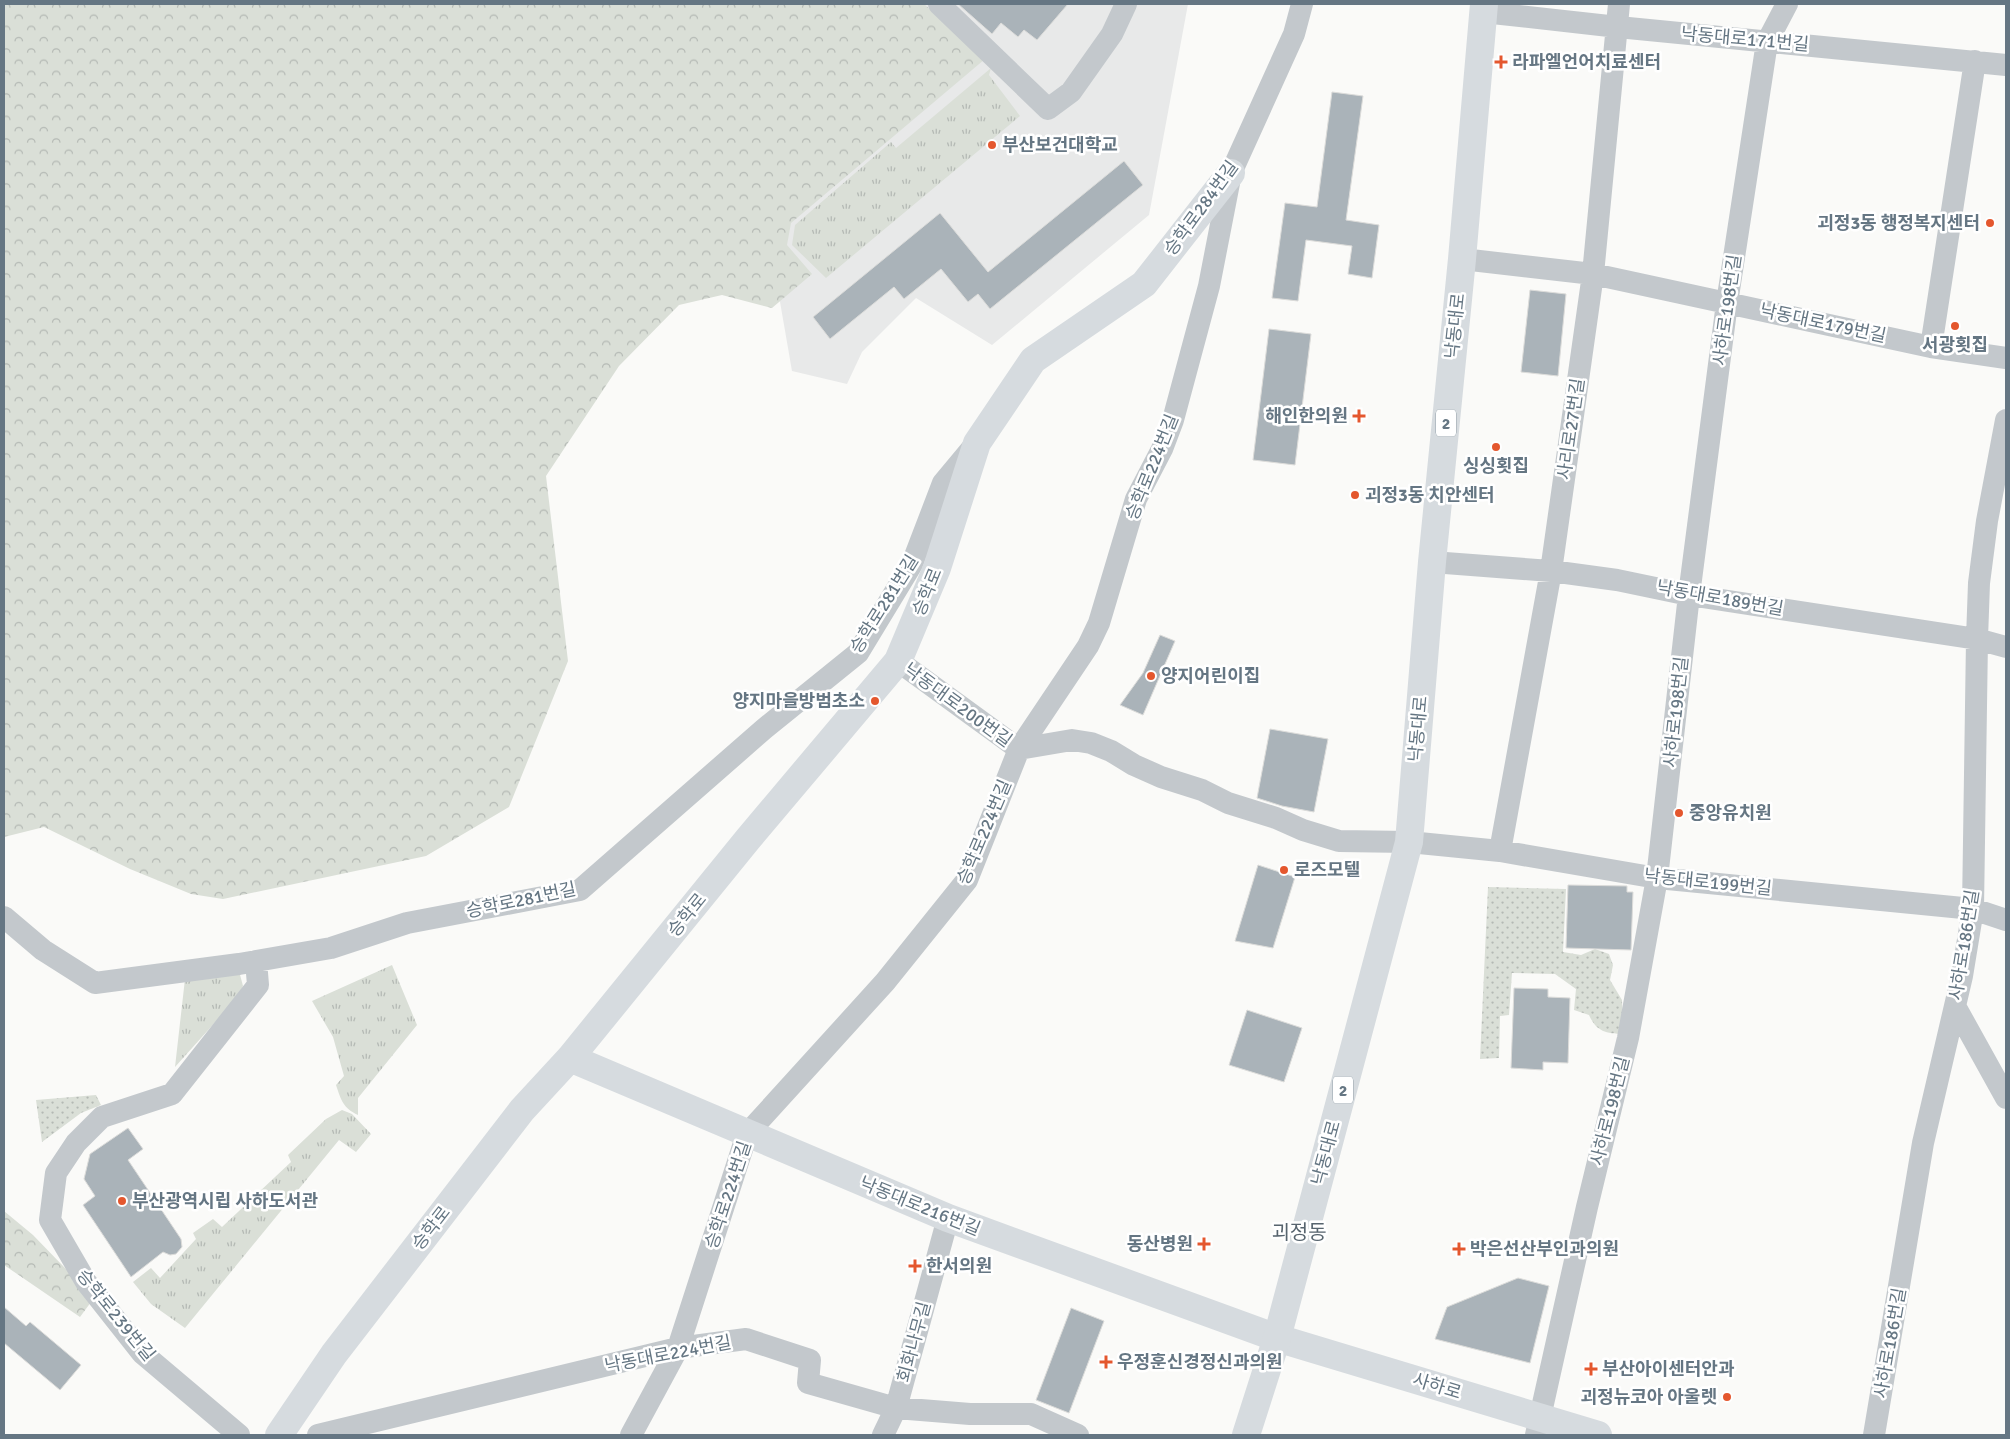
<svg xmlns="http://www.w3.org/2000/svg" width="2010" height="1439" viewBox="0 0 2010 1439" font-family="Signika,'Noto Sans KR',sans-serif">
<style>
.built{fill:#e8e9e9}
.grass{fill:url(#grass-tufts)}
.forest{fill:url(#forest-crowns)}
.park{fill:url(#park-dots)}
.building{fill:#aab3b9;stroke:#dcdcda}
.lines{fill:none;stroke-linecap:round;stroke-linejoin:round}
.street{stroke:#c3c8cc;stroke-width:22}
.secondary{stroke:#d6dbdf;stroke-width:28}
.primary{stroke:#d6dbdf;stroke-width:28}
.poi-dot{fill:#e4572e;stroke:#fff;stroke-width:2}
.labels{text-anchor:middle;stroke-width:5;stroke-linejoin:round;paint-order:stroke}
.shield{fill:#fff;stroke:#939fa8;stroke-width:1}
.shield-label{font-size:16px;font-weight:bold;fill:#657683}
.street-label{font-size:18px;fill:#657683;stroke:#fff}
.poi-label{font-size:18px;font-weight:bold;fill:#657683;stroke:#fff;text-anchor:start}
.quarter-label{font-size:20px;fill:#57646e;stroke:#fff}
</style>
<defs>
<pattern id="grass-tufts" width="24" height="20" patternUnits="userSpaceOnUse" patternTransform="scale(1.25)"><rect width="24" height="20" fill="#dadfd7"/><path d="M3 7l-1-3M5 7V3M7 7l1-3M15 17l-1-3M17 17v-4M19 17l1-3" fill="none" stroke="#b4b9b4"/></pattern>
<pattern id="forest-crowns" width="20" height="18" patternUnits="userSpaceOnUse" patternTransform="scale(1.25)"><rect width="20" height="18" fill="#dadfd7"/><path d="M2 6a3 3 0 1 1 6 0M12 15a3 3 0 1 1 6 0" fill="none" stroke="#b4b9b4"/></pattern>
<pattern id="park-dots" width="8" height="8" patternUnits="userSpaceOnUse" patternTransform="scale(1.25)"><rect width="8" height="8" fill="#dadfd7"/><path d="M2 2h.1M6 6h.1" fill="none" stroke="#b4b9b4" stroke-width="1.8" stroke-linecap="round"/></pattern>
</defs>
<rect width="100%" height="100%" fill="#fafaf8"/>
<path class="built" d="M760 4H1188L1149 215 992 345 916 298 862 352 847 384 792 371 762 198Z"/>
<path class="grass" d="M991 68 989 75 1020 116 826 278 792 245 795 225 891 142 896 148Z
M392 965 417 1025 358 1098V1115C343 1108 341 1100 336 1085L344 1076 333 1037 312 1001Z
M239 971 243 986 236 999 175 1067 185 979Z
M342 1110 352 1114 371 1134 356 1152 339 1140 185 1328 151 1304 133 1282 151 1268 160 1278 196 1239 193 1233 213 1219 222 1227 291 1162 288 1155 326 1119Z"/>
<path class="forest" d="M4 4H924L985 59 791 223 787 245 812 274 772 308 722 295 679 305 619 366 546 476 568 661 509 807 426 856 223 899 191 894 130 869 44 827 4 837Z
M4 1211 33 1235 94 1298 80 1317 4 1265Z"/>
<path class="park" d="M1488 887 1566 889 1563 952 1581 955 1595 949 1609 954 1613 965 1610 980 1622 1000 1623 1034C1606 1034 1596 1031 1589 1015L1574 1010 1576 989 1555 974 1512 973 1509 1015 1500 1016 1499 1058 1480 1059Z
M96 1095 101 1105 81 1113 42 1142 36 1100Z"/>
<path class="building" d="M958 4H1068L1037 40 1024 30 1018 37 1001 23 992 34Z
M1332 92 1363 96 1346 220 1379 225 1372 278 1348 274 1352 246 1306 240 1298 301 1272 298 1285 203 1317 207Z
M1124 161 1143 185 990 309 978 294 968 302 941 269 904 299 894 287 830 339 813 317 940 213 988 272Z
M1530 290 1566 294 1558 376 1521 372Z
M1269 329 1311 334 1295 465 1253 460Z
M1160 635 1175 641 1143 715 1120 705 1143 673Z
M1270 729 1328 739 1314 812 1282 806 1257 798Z
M1258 865 1295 877 1273 948 1235 941Z
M1568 885 1627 886V892H1633L1631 950 1566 948Z
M1514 988 1548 989V997L1570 998 1568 1063 1543 1062V1070L1511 1068Z
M1247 1010 1302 1028 1284 1082 1229 1065Z
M128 1128 143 1149 128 1160 181 1239 182 1247 176 1254 170 1255 163 1252 131 1277 83 1205 95 1196 84 1179 90 1154Z
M1518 1278 1549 1286 1530 1363 1435 1339 1447 1307Z
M4 1307 26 1326 30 1322 81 1365 60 1390 4 1343Z
M1071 1308 1104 1321 1069 1413 1036 1400Z"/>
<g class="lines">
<path class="street" d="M939 4 1048 109 1071 92 1112 34 1126 4
M1483 12 1618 27 2006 65
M1462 259 1593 274 1931 347 2006 358
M1931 347 1975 61
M1432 562 1551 571 1617 580 1689 595 1977 639 2006 647
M898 661 1019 749 1072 740 1091 743 1111 751 1134 765 1161 777 1202 790 1228 803 1276 818 1303 830 1339 841 1409 842 1500 851 1657 878 1973 909 2006 920
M1500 851 1551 571 1593 274 1619 4
M4 917 43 950 95 983 239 964 331 948 407 923 580 890 764 729 858 653 912 564 943 483 973 447
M1955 1006 2006 1098
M239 1435 142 1353 86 1282 50 1220 56 1173 76 1143 102 1117 172 1094 258 985 256 961
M318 1435 678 1348 746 1339 810 1360 808 1383 896 1408 970 1414H1031L1078 1435
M631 1435 678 1348 747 1134 885 982 967 880 1019 749 1088 646 1099 623 1136 499 1162 449 1173 420 1209 286 1231 173 1294 34 1302 4
M883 1435 896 1408 948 1218
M1536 1435 1587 1207 1628 1038 1657 878 1689 595 1727 303 1767 42 1787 4
M1874 1435 1923 1143 1962 976 1973 909 1977 639 1979 583 1987 521 2006 420"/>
<path class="secondary" d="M570 1058 948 1218 1277 1338 1598 1435
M279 1435 334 1354 522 1110 570 1058 748 839 898 661 937 568 977 443 1033 360 1144 284 1231 173"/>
<path class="primary" d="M1246 1435 1277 1338 1409 842 1432 562 1462 259 1484 4"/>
</g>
<g class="poi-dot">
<path d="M1498.5 54.5h5v5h5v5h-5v5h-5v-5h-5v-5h5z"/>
<circle cx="992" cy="145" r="5"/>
<circle cx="1990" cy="223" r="5"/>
<circle cx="1955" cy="326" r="5"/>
<path d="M1356.5 408.5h5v5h5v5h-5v5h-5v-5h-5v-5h5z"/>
<circle cx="1496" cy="447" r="5"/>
<circle cx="1355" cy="495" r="5"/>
<circle cx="1151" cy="676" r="5"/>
<circle cx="875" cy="701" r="5"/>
<circle cx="1679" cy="813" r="5"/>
<circle cx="1284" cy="870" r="5"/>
<circle cx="122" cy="1201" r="5"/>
<path d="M1201.5 1236.5h5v5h5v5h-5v5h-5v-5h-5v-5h5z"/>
<path d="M1456.5 1241.5h5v5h5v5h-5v5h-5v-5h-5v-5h5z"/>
<path d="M912.5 1258.5h5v5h5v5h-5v5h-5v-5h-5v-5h5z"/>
<path d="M1103.5 1354.5h5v5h5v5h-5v5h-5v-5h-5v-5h5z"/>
<path d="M1588.5 1361.5h5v5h5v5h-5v5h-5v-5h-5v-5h5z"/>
<circle cx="1727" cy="1397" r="5"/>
</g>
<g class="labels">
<g class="shield">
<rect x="1436" y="409.5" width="20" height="27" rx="4"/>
<rect x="1333" y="1076.5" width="20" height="27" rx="4"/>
</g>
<g class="shield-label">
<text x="1446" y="429">2</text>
<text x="1343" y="1096">2</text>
</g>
<g class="street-label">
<text transform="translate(1745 39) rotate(5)" y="6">낙동대로171번길</text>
<text transform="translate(1201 208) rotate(-54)" y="6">승학로284번길</text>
<text transform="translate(1727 310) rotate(-82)" y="6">사하로198번길</text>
<text transform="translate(1823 323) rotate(12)" y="6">낙동대로179번길</text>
<text transform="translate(1455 326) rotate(-84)" y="6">낙동대로</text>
<text transform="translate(1571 429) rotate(-82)" y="6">사리로27번길</text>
<text transform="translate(1152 467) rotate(-68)" y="6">승학로224번길</text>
<text transform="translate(927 592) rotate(-68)" y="6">승학로</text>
<text transform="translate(1720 598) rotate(10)" y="6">낙동대로189번길</text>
<text transform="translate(884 604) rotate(-58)" y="6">승학로281번길</text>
<text transform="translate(958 705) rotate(36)" y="6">낙동대로200번길</text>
<text transform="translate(1676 712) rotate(-84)" y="6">사하로198번길</text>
<text transform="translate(1418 729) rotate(-85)" y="6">낙동대로</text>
<text transform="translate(984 832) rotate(-67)" y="6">승학로224번길</text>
<text transform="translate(1708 882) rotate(6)" y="6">낙동대로199번길</text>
<text transform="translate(521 900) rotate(-12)" y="6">승학로281번길</text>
<text transform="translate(687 915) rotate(-51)" y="6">승학로</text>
<text transform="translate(1964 945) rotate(-81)" y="6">사하로186번길</text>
<text transform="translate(1610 1111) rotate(-76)" y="6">사하로198번길</text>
<text transform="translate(1326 1153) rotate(-75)" y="6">낙동대로</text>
<text transform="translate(728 1195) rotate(-72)" y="6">승학로224번길</text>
<text transform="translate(920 1206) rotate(22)" y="6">낙동대로216번길</text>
<text transform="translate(431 1228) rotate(-52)" y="6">승학로</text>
<text transform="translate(116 1315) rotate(51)" y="6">승학로239번길</text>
<text transform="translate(914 1342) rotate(-75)" y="6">회화나무길</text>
<text transform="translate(1890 1343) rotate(-80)" y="6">사하로186번길</text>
<text transform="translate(668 1354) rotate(-11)" y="6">낙동대로224번길</text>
<text transform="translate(1437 1386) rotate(17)" y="6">사하로</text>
</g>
<g class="poi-label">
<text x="1512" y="68">라파엘언어치료센터</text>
<text x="1002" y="151">부산보건대학교</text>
<text x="1980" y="229" text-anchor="end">괴정3동 행정복지센터</text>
<text x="1955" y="351" text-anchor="middle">서광횟집</text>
<text x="1348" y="422" text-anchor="end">해인한의원</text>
<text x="1496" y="472" text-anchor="middle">싱싱횟집</text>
<text x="1365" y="501">괴정3동 치안센터</text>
<text x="1161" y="682">양지어린이집</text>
<text x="865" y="707" text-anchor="end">양지마을방범초소</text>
<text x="1689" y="819">중앙유치원</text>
<text x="1294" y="876">로즈모텔</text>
<text x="132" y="1207">부산광역시립 사하도서관</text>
<text x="1193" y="1250" text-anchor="end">동산병원</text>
<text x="1470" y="1255">박은선산부인과의원</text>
<text x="926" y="1272">한서의원</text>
<text x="1117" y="1368">우정훈신경정신과의원</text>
<text x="1602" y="1375">부산아이센터안과</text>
<text x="1717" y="1403" text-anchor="end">괴정뉴코아 아울렛</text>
</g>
<g class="quarter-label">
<text x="1299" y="1239">괴정동</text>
</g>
</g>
<rect width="2010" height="1439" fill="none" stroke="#657683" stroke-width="10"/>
</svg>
